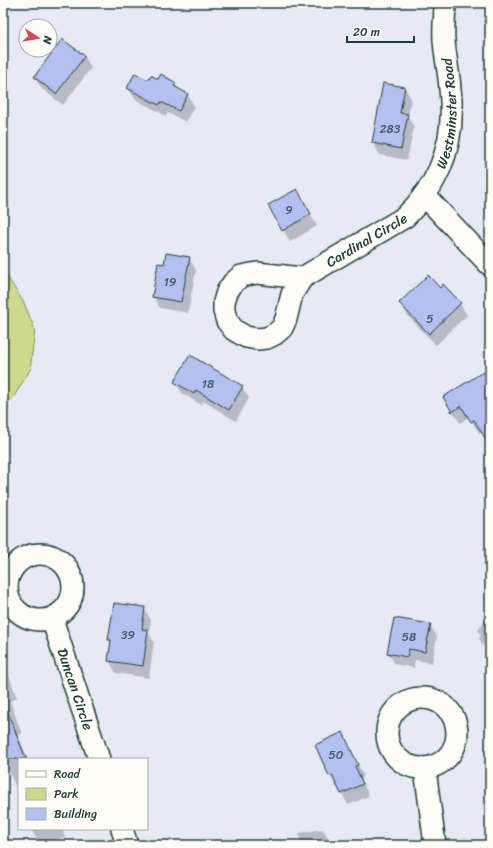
<svg xmlns="http://www.w3.org/2000/svg" width="493" height="848" viewBox="0 0 493 848" font-family="Sriracha,sans-serif">
<style>
.green{fill:#cdda8d;stroke:#768c60}
.shadow{fill:#0003}
.building{fill:#b5c0f0;stroke:#1f3d34}
.lines{fill:none;stroke-linecap:round;stroke-linejoin:round}
.street-casing{stroke:#1f3d34;stroke-width:24}
.street{stroke:#fdfcf7;stroke-width:21}
.labels{text-anchor:middle;stroke-width:3;stroke-linejoin:round;paint-order:stroke}
.number-label{font-size:12px;fill:#445e63}
.street-label{font-size:14px;fill:#1f3d34;stroke:#fdfcf7}
</style>
<rect width="100%" height="100%" fill="#e7eaf5"/>
<filter id="ink" filterUnits="userSpaceOnUse"><feTurbulence type="fractalNoise" baseFrequency=".025" numOctaves="2"/><feDisplacementMap in="SourceGraphic" scale="8" xChannelSelector="R" yChannelSelector="G"/><feConvolveMatrix kernelMatrix="1 2 1 2 8 2 1 2 1" color-interpolation-filters="sRGB"/></filter>
<g filter="url(#ink)">
<path class="green" d="M3 270 24 303 35 330 30 370 13 398 3 405Z"/>
<path class="shadow" d="M84 56 91 68 63 105 42 89 35 78Z
M149 81H159L175 84 179 90 188 95 194 106 186 122 168 113 166 116 135 99 128 88Z
M405 88 411 99 408 117 414 127 407 160 380 155 373 143Z
M490 180V197L486 181Z
M296 190 317 226 290 242 269 205Z
M189 258 196 270 188 313 160 308 153 296 165 265Z
M401 303 460 304 467 315 436 345 407 315Z
M175 382 242 387 249 398 236 421 203 401 201 405 182 393Z
M490 385V445L481 431 479 433 469 417 460 423 451 409Z
M144 608 151 620 149 633 154 642 149 678 116 673 109 661 112 644 109 639Z
M490 615V657L479 639 481 636 478 630Z
M430 625 437 637 432 663 415 660 414 668 395 664 388 653Z
M3 667 10 678 17 698 10 701 22 734 18 735 28 759H19V796L3 755Z
M343 733 364 777 361 778 369 796 348 805 338 786 336 787 330 775Z
M31 829H62L65 837 40 845Z
M323 829 332 845H301L299 833Z"/>
<path class="building" d="M62 39 85 56 56 94 34 77Z
M135 73 148 80 151 75 158 79 161 74 176 83 174 86 188 94 179 111 161 102 159 105 127 88Z
M383 83 405 87 400 113 408 114 401 149 372 143Z
M297 189 311 214 282 231 268 205Z
M166 253 190 257 181 302 152 297 158 263 164 264Z
M428 275 440 288 443 284 461 303 429 334 399 303Z
M190 355 243 386 229 410 196 390 194 394 174 382Z
M483 372 490 383V446L474 420 471 422 461 406 452 412 443 397Z
M114 603 145 607 142 629 148 630 143 666 108 661 111 640H108Z
M394 618 431 624 425 652 409 649 407 657 387 653Z
M4 703 26 759H3V704Z
M343 732 358 765 355 766 363 784 341 794 332 775 329 776 315 745Z"/>
<g class="lines">
<g class="street-casing">
<g id="street">
<path d="M424 195 490 265"/>
<path id="s1" d="M302 278 292 294 286 319 282 328 275 334 267 338 257 339 246 337 234 330 227 321 224 311V302L227 292 233 283 241 276 257 273 302 278 405 217C442 182 456 139 450 89 449 73 445 56 444 40 443 28 445 15 445 3"/>
<circle cx="40" cy="587" r="33"/>
<path id="s2" d="M52 619 99 759"/>
<circle cx="422" cy="733" r="35"/>
<path d="M425 769 435 845"/>
<path d="M122 829 127 845"/>
</g>
</g>
<use href="#street" class="street"/>
</g>
</g>
<g class="labels">
<g class="number-label">
<text x="390" y="133">283</text>
<text x="289" y="214">9</text>
<text x="170" y="286">19</text>
<text x="430" y="323">5</text>
<text x="208" y="388">18</text>
<text x="128" y="639">39</text>
<text x="409" y="641">58</text>
<text x="336" y="759">50</text>
</g>
<g class="street-label">
<text dy="5" stroke="none"><textPath href="#s1" startOffset="468">Westminster Road</textPath></text>
<text dy="5" stroke="none"><textPath href="#s1" startOffset="307">Cardinal Circle</textPath></text>
<text dy="5" stroke="none"><textPath href="#s2" startOffset="74">Duncan Circle</textPath></text>
</g>
</g>
<rect width="493" height="848" fill="none" stroke="#fdfcf7" stroke-width="16"/>
<rect x="8" y="8" width="477" height="832" fill="none" stroke="#1f3d34" stroke-width="1.5" filter="url(#ink)"/>
<rect x="18" y="758" width="130" height="72" fill="#fdfcf7" stroke="#a4b0a9"/>
<rect x="26" y="771" width="20" height="6" fill="#fdfcf7" stroke="#a4b0a9"/>
<text x="54" y="778" font-size="12" fill="#1f3d34">Road</text>
<rect x="26" y="788" width="20" height="12" fill="#cdda8d" stroke="#a4b0a9"/>
<text x="54" y="798" font-size="12" fill="#1f3d34">Park</text>
<rect x="26" y="808" width="20" height="12" fill="#b5c0f0" stroke="#a4b0a9"/>
<text x="54" y="818" font-size="12" fill="#1f3d34">Building</text>
<g transform="translate(38 38) rotate(102)"><circle r="19" fill="#fdfcf7" stroke="#a4b0a9"/>
<path d="M0-3L7 15L0 10L-7 15Z" fill="#d1495b"/>
<text y="-6" font-size="11" font-weight="bold" text-anchor="middle" fill="#1f3d34">N</text>
</g>
<path d="M347 36v6h67v-6" fill="none" stroke="#1f3d34" stroke-width="2"/>
<text x="353" y="36" font-size="12" fill="#1f3d34" stroke="#fdfcf7" stroke-width="3" paint-order="stroke">20 m</text>
</svg>
